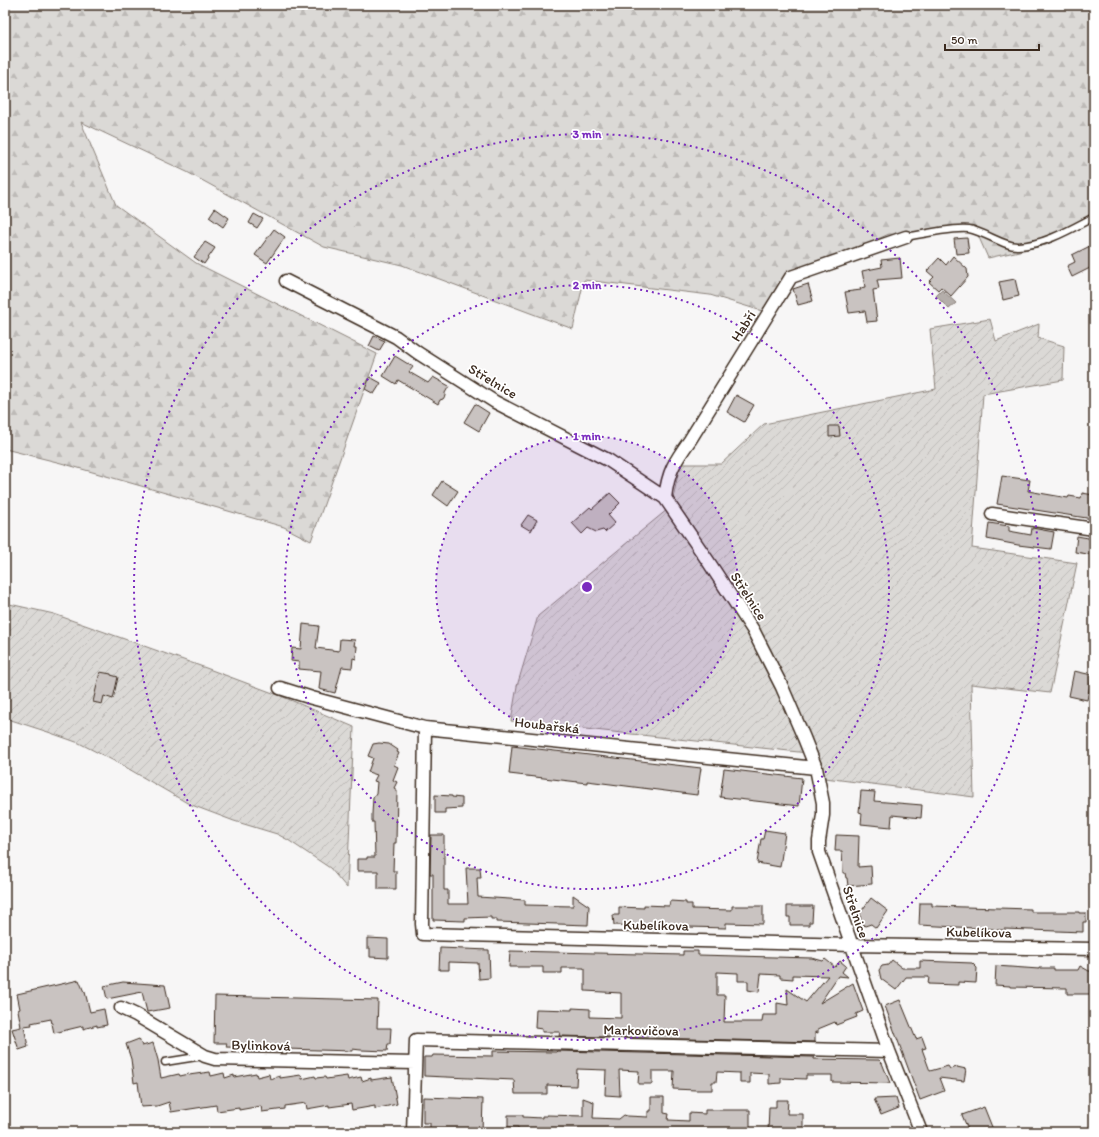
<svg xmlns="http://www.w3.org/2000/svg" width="1099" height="1137" viewBox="0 0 1099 1137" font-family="Itim,sans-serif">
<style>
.forest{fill:url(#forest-firs);stroke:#8b827a}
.garden{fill:url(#garden-furrows);stroke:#8b827a}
.water{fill:#b4aeaa;stroke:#847972}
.building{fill:#c9c3c1;stroke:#3b2a1e;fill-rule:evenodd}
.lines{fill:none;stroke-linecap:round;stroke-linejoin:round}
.lane-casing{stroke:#3b2a1e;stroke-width:9}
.street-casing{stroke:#3b2a1e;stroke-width:15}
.lane{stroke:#fff;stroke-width:6}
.street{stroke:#fff;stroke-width:12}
.ring{fill:none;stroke:#7b2cbf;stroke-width:2;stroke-dasharray:2 4}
.labels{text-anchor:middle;stroke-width:3.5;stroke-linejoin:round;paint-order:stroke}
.street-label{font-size:14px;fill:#3b2a1e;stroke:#fff}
.centre{fill:#7b2cbf;stroke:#fff;stroke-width:2}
.ring-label{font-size:12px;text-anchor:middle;font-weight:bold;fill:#7b2cbf;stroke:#fff;stroke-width:3.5;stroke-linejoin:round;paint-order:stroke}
</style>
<defs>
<pattern id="forest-firs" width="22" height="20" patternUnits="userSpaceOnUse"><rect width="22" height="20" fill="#dbd9d6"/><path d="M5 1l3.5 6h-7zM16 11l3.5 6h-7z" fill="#bdbab7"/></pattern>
<pattern id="garden-furrows" width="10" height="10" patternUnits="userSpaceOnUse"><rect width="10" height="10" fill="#dbd9d6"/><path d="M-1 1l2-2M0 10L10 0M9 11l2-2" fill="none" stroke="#bdbab7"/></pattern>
</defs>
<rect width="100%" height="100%" fill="#f7f6f6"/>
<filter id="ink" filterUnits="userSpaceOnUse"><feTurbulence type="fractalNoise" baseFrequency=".025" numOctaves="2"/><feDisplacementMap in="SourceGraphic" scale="8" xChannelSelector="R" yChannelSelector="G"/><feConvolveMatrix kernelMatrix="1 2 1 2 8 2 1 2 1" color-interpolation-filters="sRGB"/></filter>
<g filter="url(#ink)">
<path class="forest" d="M5 5H1094V219L1046 245 988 258 974 226 914 236 889 234 836 258 786 273 762 311 710 295 584 280 573 329 402 265 324 247 187 172 81 122 116 205 196 263 377 354 311 541 284 527 61 463 5 449Z"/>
<path class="garden" d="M990 319 996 341 1039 324 1038 338 1064 346 1063 380 983 394 972 548 1077 563 1050 693 971 684 974 797 825 778 817 754 511 721 517 686 538 616 668 509 673 499 680 464H721L764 424 936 389 930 329Z
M5 603 54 614 206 668 281 696 354 727 347 888 330 868 288 840 277 834 234 821 189 804 122 765 79 743 48 732 5 718Z"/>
<path class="water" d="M942 290 956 303 949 309 936 296Z"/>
<path class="building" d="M215 208 229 218 223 227 209 217Z
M254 214 263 219 257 228 249 223Z
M274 229 285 237 267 263 255 255Z
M967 238 969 253 956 254 954 239Z
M205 242 215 248 204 264 194 257Z
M1094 244V266L1072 277 1067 266 1075 262 1072 255Z
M953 256 967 269 968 277 951 296 941 287 938 290 929 282 934 277 927 271 939 258 946 265Z
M900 258 902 278 877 280 879 289 873 290 877 321 867 322 865 311 849 313 845 292 861 290 860 288 865 287 862 271 882 267 881 260Z
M1015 279 1019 296 1003 300 999 282Z
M808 284 813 301 798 305 793 289Z
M374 336 385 341 379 351 369 346Z
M395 356 413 367 409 372 428 383 433 377 449 386 445 393V396L443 399 440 400 438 404 398 380 396 384 383 376Z
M370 377 381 383 374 394 365 389Z
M736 395 754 405 744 422 727 412Z
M475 404 489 413 479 431 464 422Z
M829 426H839L840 436 829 437Z
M1002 476 1030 480 1028 491 1068 498 1069 496 1081 498 1082 493 1094 495 1093 519 997 504Z
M442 481 458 491 448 506 433 495Z
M610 493 620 503 608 515 615 523 605 532 603 530 596 532 588 528 582 534 572 523 590 507 592 509Z
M528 515 537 520 531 531 521 525Z
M989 523 1009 526V531L1031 535 1032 528 1054 532 1051 549 1018 545 987 539Z
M1077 536 1094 539V555L1075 552Z
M303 624 319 626 316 648 339 651 340 639 355 640 354 646H357L356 659 353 658 352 668 342 667 335 693 319 689 321 671 299 669V662L291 661 292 648 301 649Z
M1074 671 1092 675 1087 700 1069 696Z
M100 672 111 674V675L118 677 113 699 104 696 102 704 93 702Z
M379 743 389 744 398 750 397 752 399 753 394 765 398 767 393 780 397 782 394 788 397 790 396 843H394L393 871H396V889H378V871H357V859H367V857H375L374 822H372V814L373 798 376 794 377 782 374 781 377 775 368 772 373 758 368 756 373 744Z
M512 746 701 768 697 795 587 781V783L509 774Z
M724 769 802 778 799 806 720 797Z
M861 791 875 792 874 801 922 805 921 818 892 815 891 827 861 824 862 813 859 812Z
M435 795 452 796V797L462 798V808L445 809V813H435Z
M765 830 785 833 780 867 757 863 761 839H763Z
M431 835H444V890H448V904H468L466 868H480L481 878H477L478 897 525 900V905L573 906V895L589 906 588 925 497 922V919H491V917L465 918V921L433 920V874H430Z
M836 835 859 836 858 867 871 866 872 884 848 886 847 878H846L845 873H843L842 851H835Z
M871 898 888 911 876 928 871 924 865 926 861 923 860 913Z
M670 901 686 902V904H692V909L732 910V906H763V924L726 923V928L614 925 613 915H619V907L644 908V905L669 906Z
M920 903H932V906L1031 909V912H1079V913H1086V922H1083V932L1004 929V930H994V929L919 925Z
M787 906H813L812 922H809V925H790V917H787Z
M367 938 388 939V958L370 957V948H367Z
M440 948 489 950 490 978 479 979 478 963 449 962V970H439Z
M510 951 683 955V951H698V955L812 958 823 961 825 959 835 967 840 961 846 966 842 972 848 977 838 976 820 1003 853 983 863 1011 856 1014 857 1017 836 1025 835 1022 818 1029V1033L815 1032V1042L559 1036 560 1032H542V1029L535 1028 536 1009 572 1010V1008L590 1009V1017L621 1018V993L585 991V969H584V968H562V973H543V967H509ZM717 972 738 973V981H748V990L759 992 761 974 780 975V978L793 979V975L828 976 806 1002 787 989 788 1005 777 1003V1015H763L762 1022H724L725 995H717Z
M892 960 902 968H920V961L972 963 977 968 976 983 958 982V985L928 984 929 977H906L896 990 881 979 879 970 882 966 888 965Z
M996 966 1039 969V968H1054V970H1078L1080 966 1089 971H1093V994H1067V988L1010 987V986L995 985Z
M79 980 84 992H85L90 1012 104 1009 107 1025 97 1027V1025L83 1029V1026L54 1033 51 1019 31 1023 32 1025 24 1026 28 1047 19 1050 12 1029 21 1027 18 1010 20 1009 17 994Z
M123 982 165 985 170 1008 147 1012 142 992 107 999 104 986Z
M215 996 378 1000 377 1028H391L390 1044H388L387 1051 361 1050 352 1049V1051L286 1049 277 1046V1049L226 1047 227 1043H214Z
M900 1000 916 1039 922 1037 926 1048 922 1049 930 1071 948 1066 950 1069 957 1067 966 1069 964 1081 939 1078 944 1091 920 1100 885 1006Z
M139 1039 142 1046 153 1043 158 1060 161 1078 179 1074 180 1076 189 1074V1075L210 1072 211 1076 224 1073 225 1078 234 1075V1077L256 1073 257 1077 269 1074 270 1079 280 1076V1078L301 1075 302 1079 315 1076 316 1078 325 1077 326 1079 347 1076 348 1080 361 1077 362 1081 371 1078V1080L392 1077 397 1104 375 1109V1106L352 1110 351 1104 329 1107V1105L307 1109 306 1103 285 1106V1109L262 1112 261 1106 239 1110V1108L217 1111 216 1105 171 1112 169 1102 157 1106 141 1107 138 1082 134 1083 131 1059 126 1044Z
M493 1051 556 1052 557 1051 814 1057V1059L879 1060 882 1063 890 1083 832 1082V1075H806V1079L781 1078V1083L769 1084V1074L750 1073V1083H740V1073L717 1072 716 1082H712V1090H696L673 1089 674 1071H652V1084H638L639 1071 619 1070 620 1096 605 1095 606 1070 577 1069 576 1086 547 1085V1094H515L514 1080 424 1076V1057H432L433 1055 493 1056Z
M423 1097 483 1099 482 1132H430V1123H423Z
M651 1097H664V1113L669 1114 668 1120 689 1121V1113L705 1114V1110H750V1132H518V1127H508V1115H523V1117L542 1118V1116H547V1115L583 1116V1098L594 1102 593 1118 619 1119 624 1115 627 1116 648 1117V1111H651Z
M896 1098 899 1108 881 1115 874 1099Z
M776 1100H788L787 1114H803V1132H768L769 1107H776Z
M984 1107 994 1132H969L962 1115Z"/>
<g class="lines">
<g class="lane-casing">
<path id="lane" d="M906 237C921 234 956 227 969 229 985 232 1005 247 1018 246 1044 245 1071 229 1094 217
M165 1062 203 1056"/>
</g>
<g class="street-casing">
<path id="street" d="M286 281 396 337 418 353 495 402 608 460 665 498 708 561 753 630 782 687 804 738 816 768 823 803V815L819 841V852L889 1051 921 1132
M665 498C668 471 675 461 690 440L791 277 906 237
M992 514 1094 529
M280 688 312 698 425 728 816 768
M425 728 422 924 423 934 852 945 1094 949
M121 1008 136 1015 205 1056 215 1059 415 1063
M413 1132 416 1040 889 1051"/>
</g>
<use href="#lane" class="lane"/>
<use href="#street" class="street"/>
</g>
</g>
<circle cx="587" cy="587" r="151" fill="#7b2cbf" fill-opacity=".12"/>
<g class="ring">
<circle cx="587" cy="587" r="151"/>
<circle cx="587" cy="587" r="302"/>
<circle cx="587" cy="587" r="453"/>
</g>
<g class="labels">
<g class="street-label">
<text transform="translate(743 326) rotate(-58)" y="5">Habří</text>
<text transform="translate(493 381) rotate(31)" y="5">Střelnice</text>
<text transform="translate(749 596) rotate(57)" y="5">Střelnice</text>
<text transform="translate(547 725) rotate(6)" y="5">Houbařská</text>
<text transform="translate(856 912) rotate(71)" y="5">Střelnice</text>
<text transform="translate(656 925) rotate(1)" y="5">Kubelíkova</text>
<text transform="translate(979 932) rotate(1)" y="5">Kubelíkova</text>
<text transform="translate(641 1030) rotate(1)" y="5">Markovičova</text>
<text transform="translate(261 1045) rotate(1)" y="5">Bylinková</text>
</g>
</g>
<circle cx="587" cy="587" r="6" class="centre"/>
<g class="ring-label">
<text x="587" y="138">3 min</text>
<text x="587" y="289">2 min</text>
<text x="587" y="440">1 min</text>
</g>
<rect width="1099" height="1137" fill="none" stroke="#fff" stroke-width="20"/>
<rect x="10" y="10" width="1079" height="1117" fill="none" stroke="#3b2a1e" stroke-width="1.5" filter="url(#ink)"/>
<path d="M945 44v6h94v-6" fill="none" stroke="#3b2a1e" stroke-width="2"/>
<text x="951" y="44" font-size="12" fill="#3b2a1e" stroke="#ffffff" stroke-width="3" paint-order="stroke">50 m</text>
</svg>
